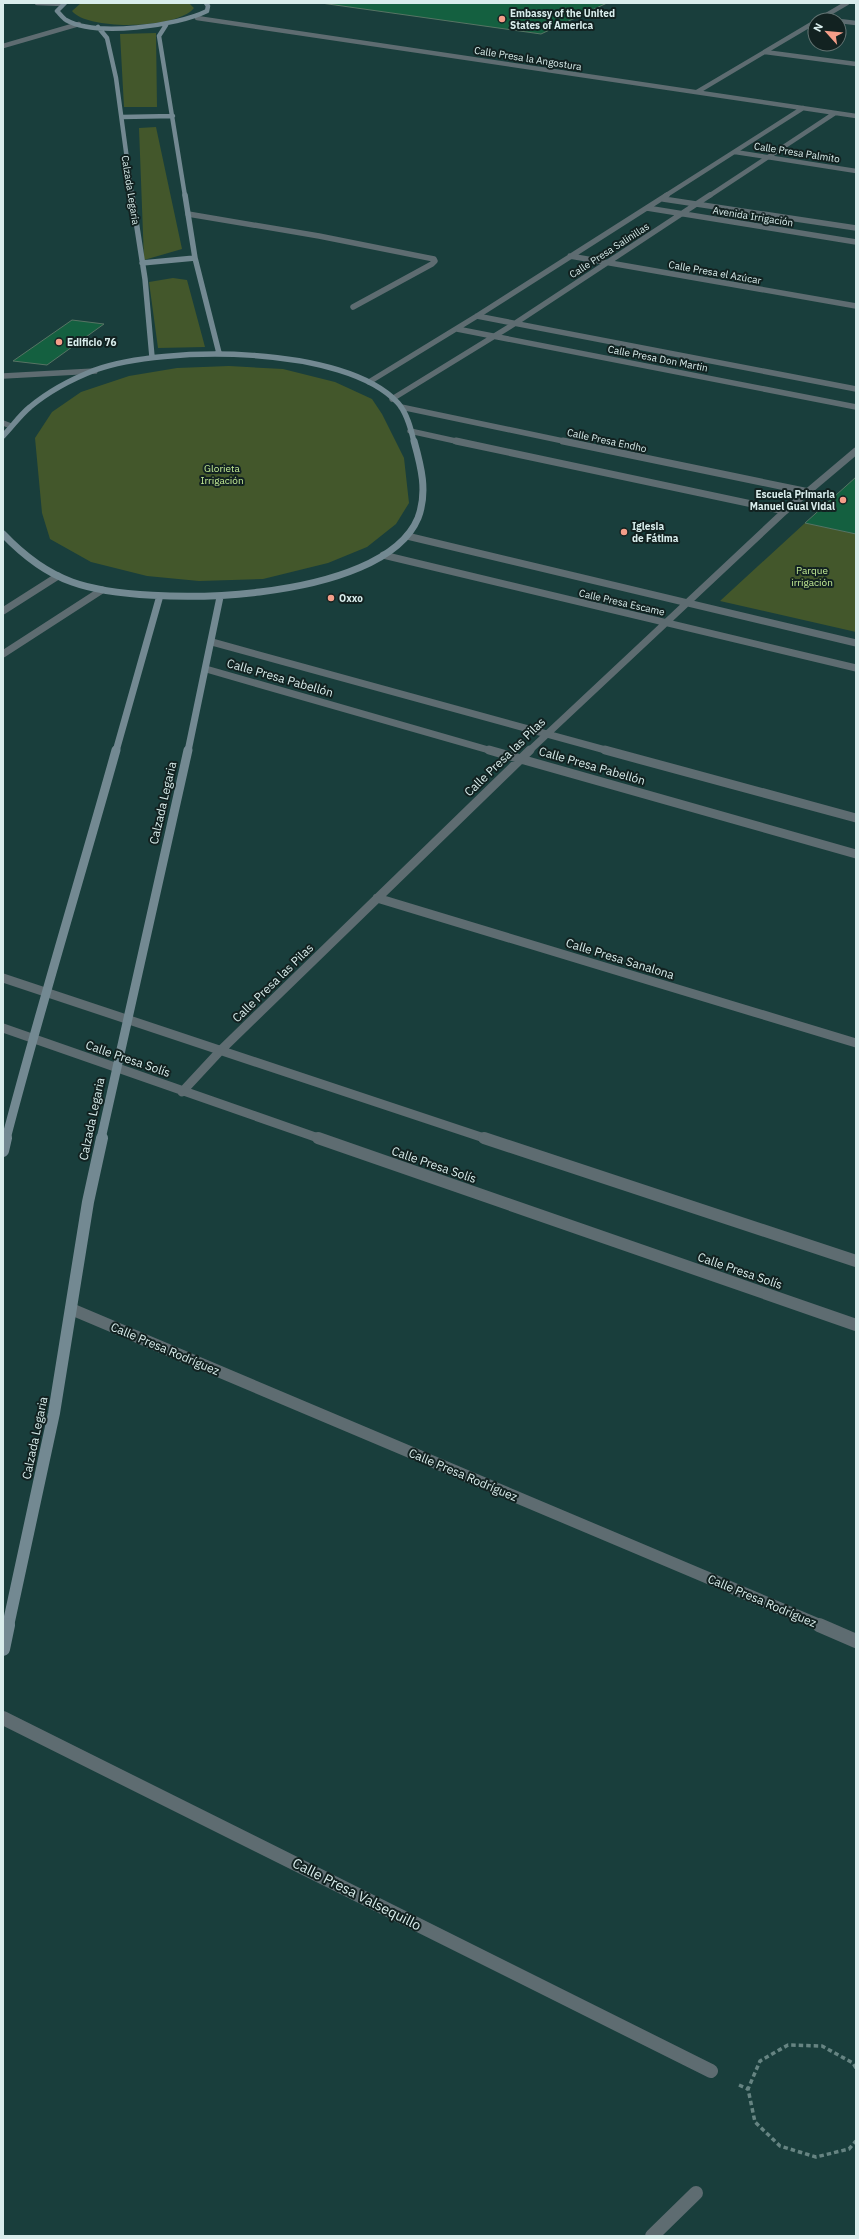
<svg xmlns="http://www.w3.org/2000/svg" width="859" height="2239" viewBox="0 0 859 2239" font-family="'IBM Plex Sans',sans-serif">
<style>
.green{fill:#43572b}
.building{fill:#146040;stroke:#577464}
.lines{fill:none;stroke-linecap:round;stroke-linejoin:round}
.path{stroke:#668482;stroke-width:3.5;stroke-dasharray:4.5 3;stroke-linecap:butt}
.service-far2{stroke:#5e6c71;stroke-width:4.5}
.service-far1{stroke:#5e6c71;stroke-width:5.5}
.service{stroke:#5e6c71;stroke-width:14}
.minor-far5{stroke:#5e6c71;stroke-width:4.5}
.minor-far4{stroke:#5e6c71;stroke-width:5.5}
.minor-far3{stroke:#5e6c71;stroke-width:7}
.minor-far2{stroke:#5e6c71;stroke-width:9}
.minor-far1{stroke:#5e6c71;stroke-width:12}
.minor{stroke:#5e6c71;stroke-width:14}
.secondary-far5{stroke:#738992;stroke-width:4.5}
.secondary-far4{stroke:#738992;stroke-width:5.5}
.secondary-far3{stroke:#738992;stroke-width:7}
.secondary-far2{stroke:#738992;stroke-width:9}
.secondary-far1{stroke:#738992;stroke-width:12}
.secondary{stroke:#738992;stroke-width:14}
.poi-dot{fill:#f49e89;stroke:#122221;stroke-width:1.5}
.labels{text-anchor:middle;stroke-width:4;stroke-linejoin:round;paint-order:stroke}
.far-poi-label{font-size:10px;font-weight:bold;fill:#d9edec;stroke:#122221;text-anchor:start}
.far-street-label{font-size:10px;fill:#d9edec;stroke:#122221}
.far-park-label{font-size:10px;fill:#c3eb95;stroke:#122221}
.street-label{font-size:12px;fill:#d9edec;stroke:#122221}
.near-street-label{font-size:14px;fill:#d9edec;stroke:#122221}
</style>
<rect width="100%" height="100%" fill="#193e3c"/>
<path class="green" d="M81 3H189L194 8C178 29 88 31 72 11Z
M156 33 157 107H124L120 34Z
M156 127 182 249 144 260 139 128Z
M173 278 187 280 205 347 158 348 149 282Z
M229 366 283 369 335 382 372 399 382 414 404 458 409 503 396 524 367 547 328 563 263 579 199 581 147 576 91 562 50 539 42 513 35 438 52 412 81 392 129 376 177 368Z
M805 523 856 534V632L720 601Z"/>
<path class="building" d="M321 3H607L541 34Z
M72 320 104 324 47 365 13 361Z
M856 477V534L805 523Z"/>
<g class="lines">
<path class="path" d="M856 2068 853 2063 822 2046 788 2045 760 2061 748 2089 755 2122 780 2146 816 2157 849 2149 856 2141
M739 2085 748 2089"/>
<path class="service-far2" d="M37 3 63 4
M3 46 79 24"/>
<path class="service-far1" d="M188 214 319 236 434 259 435 261 432 264 353 307"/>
<path class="service" d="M652 2236 696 2193"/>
<path class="minor-far5" d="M197 18 856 116
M818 20 847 3
M839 21 856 23
M765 52 856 64
M697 92 815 22
M735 152 856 171
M665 196 803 108
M709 196 835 113"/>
<path class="minor-far4" d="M663 199 856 228
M647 208 856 242
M570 256 856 306
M477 316 856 389
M457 329 856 407
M3 376 95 371
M369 382 477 316 667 195
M392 399 514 324 710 195
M401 407 568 442
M3 423 11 426
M410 431 460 442"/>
<path class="minor-far3" d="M456 441 785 511
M563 441 809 492
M407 536 856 643
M383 555 856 668
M3 611 58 576
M212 642 609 751
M3 654 102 590
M206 669 492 751
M529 751 785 511 856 451"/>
<path class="minor-far2" d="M489 750 856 854
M605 750 856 818
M377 898 856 1043
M3 978 487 1139
M3 1028 321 1139
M182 1092 221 1050 530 750"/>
<path class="minor-far1" d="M318 1138 856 1325
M484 1138 856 1261
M71 1309 822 1626"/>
<path class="minor" d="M819 1625 856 1641
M3 1718 711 2071"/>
<path class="secondary-far5" d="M65 3 57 11C60 14 63 18 66 20 96 37 177 26 207 11L208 6 206 3
M166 25 159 36 185 196
M98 27 107 38 116 78 132 196
M122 117 173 116"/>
<path class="secondary-far4" d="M132 195 145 279 152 357
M185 195 195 258 219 353
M142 263 195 258
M3 436C12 427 20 415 30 407 49 391 72 379 95 370 165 345 345 345 398 403 407 413 411 429 414 442"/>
<path class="secondary-far3" d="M3 534C23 555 44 572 72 582 146 609 383 603 418 518 428 492 421 466 414 441
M116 751 159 599
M188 751 220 597"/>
<path class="secondary-far2" d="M6 1139C40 1008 80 879 116 750
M101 1139 188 750"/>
<path class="secondary-far1" d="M3 1151 6 1138
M8 1626 54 1413 88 1202 102 1138"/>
<path class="secondary" d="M3 1649 8 1625"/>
</g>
<g class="poi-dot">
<circle cx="502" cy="19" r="4"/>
<circle cx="59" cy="342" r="4"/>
<circle cx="843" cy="500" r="4"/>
<circle cx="624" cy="532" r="4"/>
<circle cx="331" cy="598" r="4"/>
</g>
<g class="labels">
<g class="far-poi-label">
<text x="510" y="17">Embassy of the United<tspan x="510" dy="12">States of America</tspan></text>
<text x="67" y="346">Edificio 76</text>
<text x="835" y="498" text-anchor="end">Escuela Primaria<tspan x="835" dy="12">Manuel Gual Vidal</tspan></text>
<text x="632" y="530">Iglesia<tspan x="632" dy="12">de Fátima</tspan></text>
<text x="339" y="602">Oxxo</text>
</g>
<g class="far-street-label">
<text transform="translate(528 58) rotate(9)" y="4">Calle Presa la Angostura</text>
<text transform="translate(797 152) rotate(9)" y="4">Calle Presa Palmito</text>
<text transform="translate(131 190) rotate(81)" y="4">Calzada Legaria</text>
<text transform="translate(753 216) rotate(9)" y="4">Avenida Irrigación</text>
<text transform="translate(609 250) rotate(-33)" y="4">Calle Presa Salinillas</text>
<text transform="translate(715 272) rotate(10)" y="4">Calle Presa el Azúcar</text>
<text transform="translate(658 358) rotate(11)" y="4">Calle Presa Don Martin</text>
<text transform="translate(607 440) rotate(12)" y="4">Calle Presa Endho</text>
<text transform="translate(622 602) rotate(13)" y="4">Calle Presa Escame</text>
</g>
<g class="far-park-label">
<text x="222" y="472">Glorieta<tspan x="222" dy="12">Irrigación</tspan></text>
<text x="812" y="574">Parque<tspan x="812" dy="12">irrigación</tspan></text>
</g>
<g class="street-label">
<text transform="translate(280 678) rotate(16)" y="4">Calle Presa Pabellón</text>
<text transform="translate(505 757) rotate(-44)" y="4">Calle Presa las Pilas</text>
<text transform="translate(592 766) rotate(16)" y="4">Calle Presa Pabellón</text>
<text transform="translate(163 803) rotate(-77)" y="4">Calzada Legaria</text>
<text transform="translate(620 959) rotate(17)" y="4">Calle Presa Sanalona</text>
<text transform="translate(273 983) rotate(-44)" y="4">Calle Presa las Pilas</text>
<text transform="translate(128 1059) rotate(19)" y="4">Calle Presa Solís</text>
<text transform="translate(92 1119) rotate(-78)" y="4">Calzada Legaria</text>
<text transform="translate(434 1165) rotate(19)" y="4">Calle Presa Solís</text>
<text transform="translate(740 1271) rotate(19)" y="4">Calle Presa Solís</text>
<text transform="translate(165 1349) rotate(23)" y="4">Calle Presa Rodríguez</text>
<text transform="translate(35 1438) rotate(-78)" y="4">Calzada Legaria</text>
<text transform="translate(463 1475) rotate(23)" y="4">Calle Presa Rodríguez</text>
<text transform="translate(762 1601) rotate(23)" y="4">Calle Presa Rodríguez</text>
</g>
<g class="near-street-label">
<text transform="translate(357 1894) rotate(27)" y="5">Calle Presa Valsequillo</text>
</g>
</g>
<rect width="859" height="2239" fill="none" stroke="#d9edec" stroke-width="8"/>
<g transform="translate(827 32) rotate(297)"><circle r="19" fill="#122221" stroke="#627372"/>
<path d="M0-3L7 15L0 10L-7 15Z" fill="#f49e89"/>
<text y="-6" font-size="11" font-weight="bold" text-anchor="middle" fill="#d9edec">N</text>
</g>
</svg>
